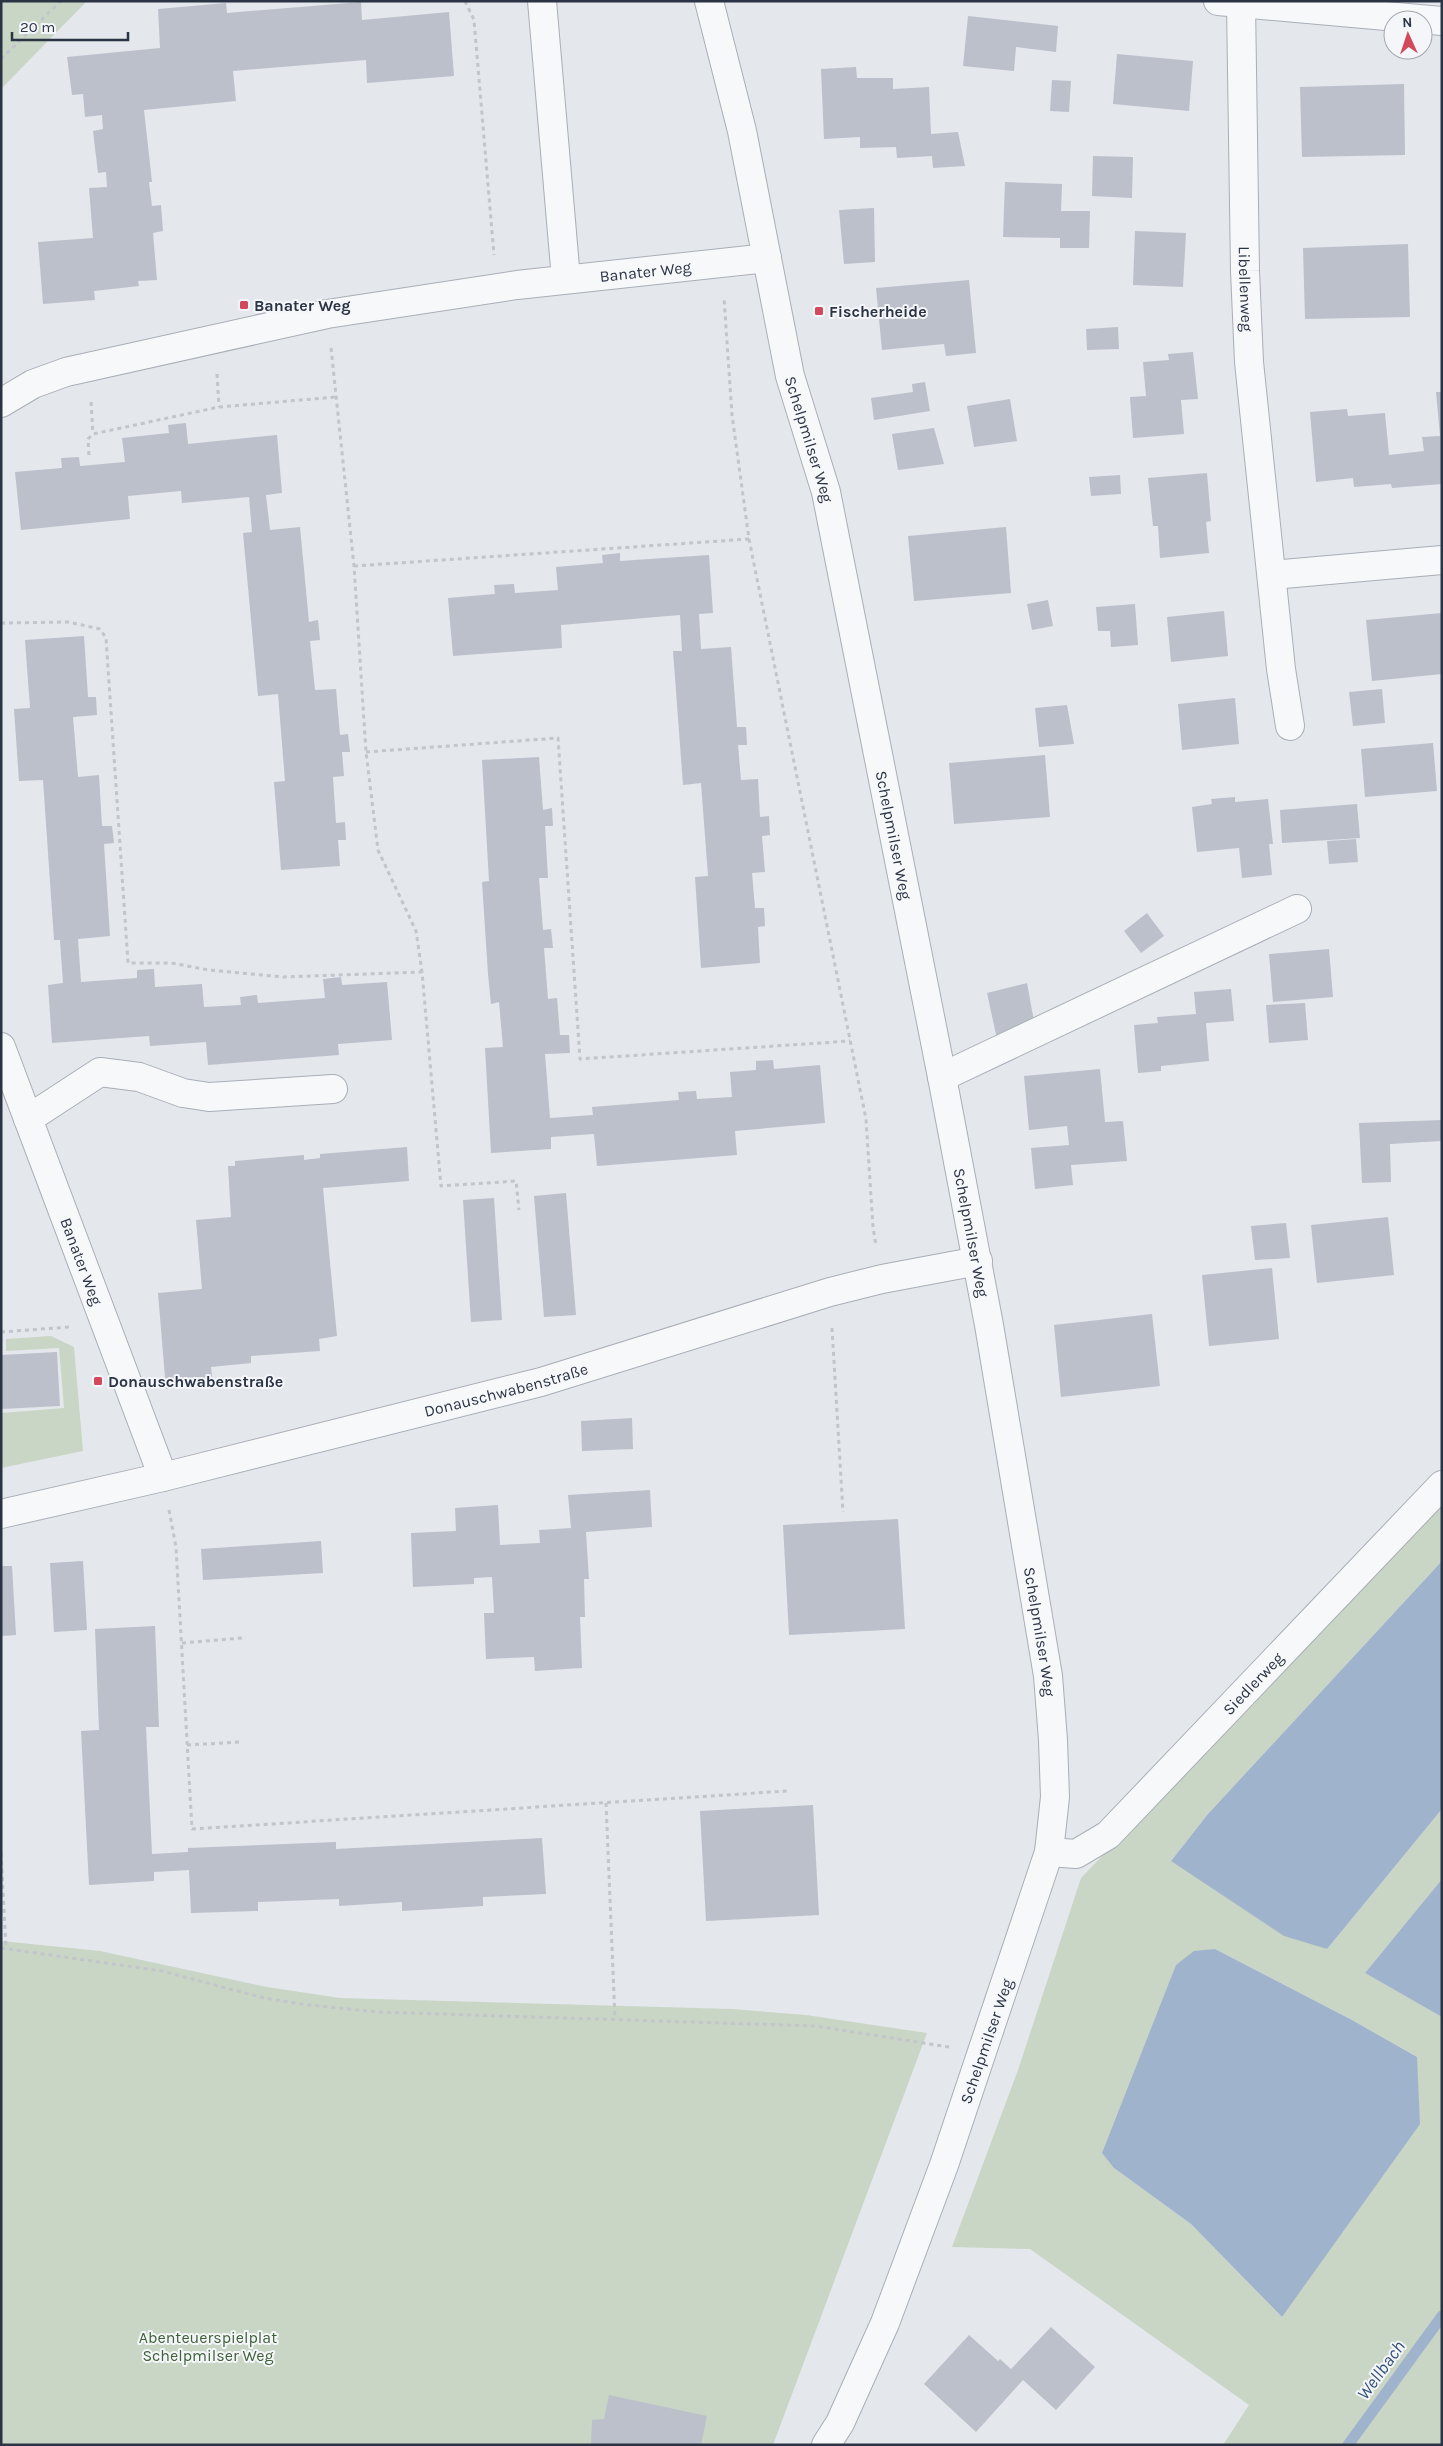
<svg xmlns="http://www.w3.org/2000/svg" width="1443" height="2446" viewBox="0 0 1443 2446" font-family="Karla,sans-serif">
<style>
.green{fill:#c9d6c5;fill-rule:evenodd}
.water{fill:#9fb4cc}
.lines{fill:none;stroke-linecap:round;stroke-linejoin:round}
.stream{stroke:#9fb4cc;stroke-width:11}
.building{fill:#bbc0ca}
.minor-casing{stroke:#a9aeb7;stroke-width:30}
.path{stroke:#c2c5cb;stroke-width:3;stroke-dasharray:4 4;stroke-linecap:butt}
.minor{stroke:#f7f8fa;stroke-width:28}
.poi-dot{fill:#d1495b;stroke:#f4f6f9;stroke-width:2}
.labels{text-anchor:middle;stroke-width:4;stroke-linejoin:round;paint-order:stroke}
.street-label{font-size:16px;fill:#2b3445;stroke:#f4f6f9}
.poi-label{font-size:16px;font-weight:bold;fill:#2b3445;stroke:#f4f6f9;text-anchor:start}
.park-label{font-size:16px;fill:#3f6138;stroke:#f4f6f9}
.water-label{font-size:18px;font-style:italic;fill:#34527a;stroke:#f4f6f9}
</style>
<rect width="100%" height="100%" fill="#e4e7ec"/>
<path class="green" d="M1 1H87L1 89Z
M51 1336 74 1347 83 1451 1 1468V1413L64 1408 59 1348 6 1351V1339Z
M1442 1502V1561L1208 1814 1171 1861 1327 1949 1442 1809V1879L1365 1973 1442 2017V2445H1223L1249 2405 1030 2249 952 2247 1018 2070 1081 1878ZM1215 1949 1352 2020 1417 2057 1282 2317 1191 2224 1114 2168Z
M1 1941 100 1951 267 1987 340 1998 732 2009 806 2015 927 2033 773 2445H1Z"/>
<path class="water" d="M1442 1561V1809L1327 1949 1284 1936 1171 1861 1208 1814Z
M1442 1879V2017L1365 1973Z
M1215 1949 1352 2020 1417 2057 1420 2124 1282 2317 1191 2224 1114 2168 1102 2153 1176 1965 1194 1951Z"/>
<g class="lines">
<path class="stream" d="M1348 2445 1442 2316"/>
</g>
<path class="building" d="M361 2 362 20 449 12 454 76 367 83 366 60 233 71 236 101 144 110 152 182H149L152 206 161 205 163 231 153 233 157 280 138 281 139 286 94 291 95 300 43 304 38 242 93 238 89 188 107 187 106 172 98 173 93 131 103 129 102 115 85 117 83 94 72 95 67 57 160 48 158 9 226 3 227 13Z
M968 16 1058 26 1056 52 1016 47 1014 71 963 66Z
M1117 54 1193 61 1189 111 1113 104Z
M856 67 857 78H893V89L929 87 931 134 958 132 965 166 933 168 932 156 897 158 896 147 860 148V137L824 139 821 69Z
M1052 80 1071 81 1069 112 1050 111Z
M1404 84 1405 155 1302 157 1300 87Z
M1093 156 1133 157 1132 198 1092 196Z
M1005 182 1062 184 1061 211H1090L1089 248H1060V238L1003 237Z
M874 208 875 262 844 264 839 210Z
M1135 231 1186 233 1183 287 1133 285Z
M1408 244 1410 317 1305 319 1303 248Z
M969 280 976 353 946 356 944 344 882 350 876 288Z
M1118 327 1119 349 1087 350 1086 329Z
M1193 352 1198 399 1181 400 1184 434 1133 438 1130 397 1146 396 1143 362 1169 360 1168 354Z
M925 382 930 411 874 420 871 398 913 392 912 384Z
M1436 392H1442V484L1392 488 1391 484 1354 487 1353 478 1316 482 1310 412 1347 409 1348 416 1385 413 1389 455 1424 451 1422 437 1440 436Z
M1010 399 1017 441 974 447 967 406Z
M186 423 188 444 277 435 282 493 266 495 270 530 300 527 309 622 318 620 320 640 310 641 315 690 336 689 340 735 348 734 350 752H342L344 776 333 777 336 823 345 822 346 840H338L340 866 281 870 274 782 285 781 278 694 258 696 243 533 252 532 249 497 182 503 181 491 128 496 130 519 21 530 15 472 62 468 61 458 79 457 80 466 125 462 122 438 169 433 168 425Z
M934 428 944 464 898 470 892 434Z
M1207 473 1211 521 1206 522 1209 553 1160 558 1158 526H1153L1148 478Z
M1120 475 1121 494 1091 496 1089 477Z
M1006 527 1011 593 914 601 908 536Z
M620 553V561L709 555 713 613 699 614 701 649 731 647 737 727H746L747 745H738L741 780 758 779 760 817 769 816 770 835 762 836 765 872 752 873 755 908H764L765 926 758 927 760 963 701 968 695 877 708 876 701 783 683 785 673 651H682L680 615 561 625 562 648 453 656 448 598 495 594 494 585 514 584 515 593 558 590 556 567 603 563 602 555Z
M1048 600 1053 626 1032 630 1027 604Z
M1135 604 1138 645 1111 647 1110 631H1098L1096 607Z
M1224 611 1228 656 1171 662 1167 617Z
M1442 613V674L1372 681 1366 620Z
M84 636 88 697H96L97 715 73 717 78 777 99 775 102 826H112L114 843 104 844 110 936 78 939 81 982 137 978V970L154 969 155 987 202 984 204 1007 241 1005 240 997 257 995 258 1003 325 998 323 979 341 977 342 985 387 982 392 1040 338 1044 339 1055 208 1065 206 1042 150 1046 149 1036 52 1043 48 985 63 983 60 940H54L43 780 19 781 14 709 30 708 25 640Z
M1382 689 1385 723 1353 726 1349 692Z
M1235 698 1239 744 1182 750 1178 704Z
M1067 705 1074 744 1039 747 1035 708Z
M1433 743 1437 791 1365 797 1361 749Z
M1045 755 1050 817 954 824 949 763Z
M539 757 543 810 552 808 553 826H545L548 878H539L543 930 551 929 553 948H544L548 999 557 998 560 1035H569L570 1053 545 1054 550 1118 593 1115 592 1107 679 1100 678 1092 696 1091 697 1099 732 1097 730 1072 756 1070V1061L773 1060 774 1069 820 1065 825 1123 735 1131 737 1155 597 1166 594 1134 551 1137V1149L491 1153 485 1048 503 1047 499 1002 491 1004 488 974 482 882 489 881 482 760Z
M1235 797V802L1268 799 1273 844H1269L1272 875 1242 878 1239 848 1197 852 1192 807 1212 804 1211 799Z
M1357 804 1360 838 1282 843 1280 810Z
M1356 839 1358 862 1329 864 1327 841Z
M1147 913 1164 936 1141 953 1124 931Z
M1329 949 1333 997 1273 1002 1269 954Z
M1027 983 1034 1021 997 1039 987 993Z
M1231 989 1234 1021 1206 1023 1209 1061 1161 1066V1071L1138 1073 1134 1025 1158 1023 1157 1017 1196 1014 1194 992Z
M1305 1003 1308 1040 1269 1043 1266 1005Z
M1100 1069 1105 1122 1123 1121 1127 1161 1071 1165 1073 1185 1035 1189 1031 1148 1069 1145 1067 1126 1029 1130 1024 1076Z
M1442 1120V1141L1390 1144 1391 1182 1362 1183 1359 1123Z
M407 1147 409 1181 323 1188 337 1336 319 1339 320 1351 251 1356V1363L211 1367 213 1385 166 1389 158 1293 202 1289 196 1220 231 1217 228 1166H235V1161L304 1155V1160L320 1158V1154Z
M566 1193 576 1315 544 1317 534 1196Z
M494 1198 502 1320 471 1322 463 1200Z
M1388 1217 1394 1275 1317 1283 1311 1225Z
M1286 1223 1290 1258 1255 1260 1251 1226Z
M1272 1268 1279 1339 1209 1346 1202 1275Z
M1152 1314 1160 1386 1061 1397 1054 1325Z
M57 1352 60 1406 1 1409V1355Z
M632 1418 633 1449 582 1451 581 1421Z
M650 1490 652 1527 586 1532 589 1579H584L585 1617H580L582 1668 535 1671 534 1657 486 1659 484 1613H494L492 1577 474 1578V1584L413 1587 411 1533 456 1531 455 1508 498 1505 500 1545 540 1543 539 1530 571 1528 568 1495Z
M898 1519 905 1629 789 1635 783 1525Z
M321 1541 323 1573 203 1580 201 1549Z
M83 1561 87 1630 54 1632 50 1563Z
M1 1566H12L16 1635 1 1636Z
M155 1626 159 1727H146L152 1854 188 1852V1848L336 1842V1849L542 1838 546 1894 483 1897V1906L436 1909 402 1911V1902L339 1906V1899L258 1902V1911L191 1913 189 1870 154 1872V1881L89 1885 81 1731 99 1730 95 1629Z
M813 1805 819 1915 706 1921 700 1811Z
M1051 2327 1095 2367 1056 2410 1023 2380 976 2432 924 2384 969 2335 998 2361 1000 2359 1011 2369Z
M609 2395 707 2416 701 2445H591L592 2420 604 2419Z"/>
<g class="lines">
<g class="minor-casing">
<g id="minor">
<path d="M542 1 566 279"/>
<path id="s1" d="M709 1 742 131 790 376 826 492 942 1077 989 1325 1048 1676 1053 1740 1055 1797 1049 1852 944 2165 885 2323 840 2423 826 2445"/>
<path d="M1218 1 1442 21"/>
<path id="s2" d="M1241 3 1245 271 1249 362 1281 669 1290 726"/>
<path id="s3" d="M1 403 33 384 66 372 327 314 517 285 767 258"/>
<path d="M1272 575 1442 560"/>
<path id="s4" d="M1 1047 163 1477"/>
<path d="M942 1077 1297 909"/>
<path d="M28 1119 100 1072 139 1077 183 1093 209 1097 333 1089"/>
<path id="s5" d="M1 1514 163 1477 541 1382 830 1292 882 1279 978 1261"/>
<path id="s6" d="M1049 1852 1076 1854 1108 1835 1442 1485"/>
</g>
</g>
<path class="path" d="M465 1 474 20 494 255
M1 59 61 1
M331 348 354 566 366 752 378 850 416 931 422 972 441 1186 516 1181 519 1210
M217 374 219 407
M91 402 93 434
M89 455 88 439 93 434 219 407 336 397
M749 539 866 1119 873 1227 876 1246
M354 566 749 539 732 415 724 298
M1 623 68 622 100 629 106 638 128 963H171L209 970 283 977 422 972
M366 752 558 738 580 1059 850 1041
M832 1328 843 1512
M1 1332 70 1327
M169 1510 176 1547 192 1829 788 1791
M182 1643 242 1638
M187 1745 241 1742
M606 1803 615 2019
M1 1853 6 1948
M1 1948 162 1971 264 1998 301 2004 377 2012 815 2026 949 2047"/>
<use href="#minor" class="minor"/>
</g>
<g class="poi-dot">
<rect x="239" y="300" width="10" height="10" rx="2.5"/>
<rect x="814" y="306" width="10" height="10" rx="2.5"/>
<rect x="93" y="1376" width="10" height="10" rx="2.5"/>
</g>
<g class="labels">
<g class="street-label">
<text dy="6" stroke="none"><textPath href="#s3" startOffset="661">Banater Weg</textPath></text>
<text dy="6" stroke="none"><textPath href="#s2" startOffset="286">Libellenweg</textPath></text>
<text dy="6" stroke="none"><textPath href="#s1" startOffset="450">Schelpmilser Weg</textPath></text>
<text dy="6" stroke="none"><textPath href="#s1" startOffset="855">Schelpmilser Weg</textPath></text>
<text dy="6" stroke="none"><textPath href="#s1" startOffset="1260">Schelpmilser Weg</textPath></text>
<text dy="6" stroke="none"><textPath href="#s4" startOffset="229">Banater Weg</textPath></text>
<text dy="6" stroke="none"><textPath href="#s5" startOffset="520">Donauschwabenstraße</textPath></text>
<text dy="6" stroke="none"><textPath href="#s1" startOffset="1665">Schelpmilser Weg</textPath></text>
<text dy="6" stroke="none"><textPath href="#s6" startOffset="274">Siedlerweg</textPath></text>
<text transform="translate(986 2041) rotate(-71)" y="6">Schelpmilser Weg</text>
</g>
<g class="poi-label">
<text x="254" y="311">Banater Weg</text>
<text x="829" y="317">Fischerheide</text>
<text x="108" y="1387">Donauschwabenstraße</text>
</g>
<g class="park-label">
<text x="208" y="2343">Abenteuerspielplat<tspan x="208" dy="18">Schelpmilser Weg</tspan></text>
</g>
<g class="water-label">
<text transform="translate(1381 2370) rotate(-54)" y="6">Wellbach</text>
</g>
</g>
<rect width="1443" height="2446" fill="none" stroke="#2b3445" stroke-width="5"/>
<g transform="translate(1408 35) rotate(357)"><circle r="24" fill="#f4f6f9" stroke="#a4a8b1"/>
<path d="M0-4L9 19L0 12L-9 19Z" fill="#d1495b"/>
<text y="-8" font-size="14" font-weight="bold" text-anchor="middle" fill="#2b3445">N</text>
</g>
<path d="M12 32v8h116v-8" fill="none" stroke="#2b3445" stroke-width="2.5"/>
<text x="20" y="32" font-size="15" fill="#2b3445" stroke="#f4f6f9" stroke-width="4" paint-order="stroke">20 m</text>
</svg>
